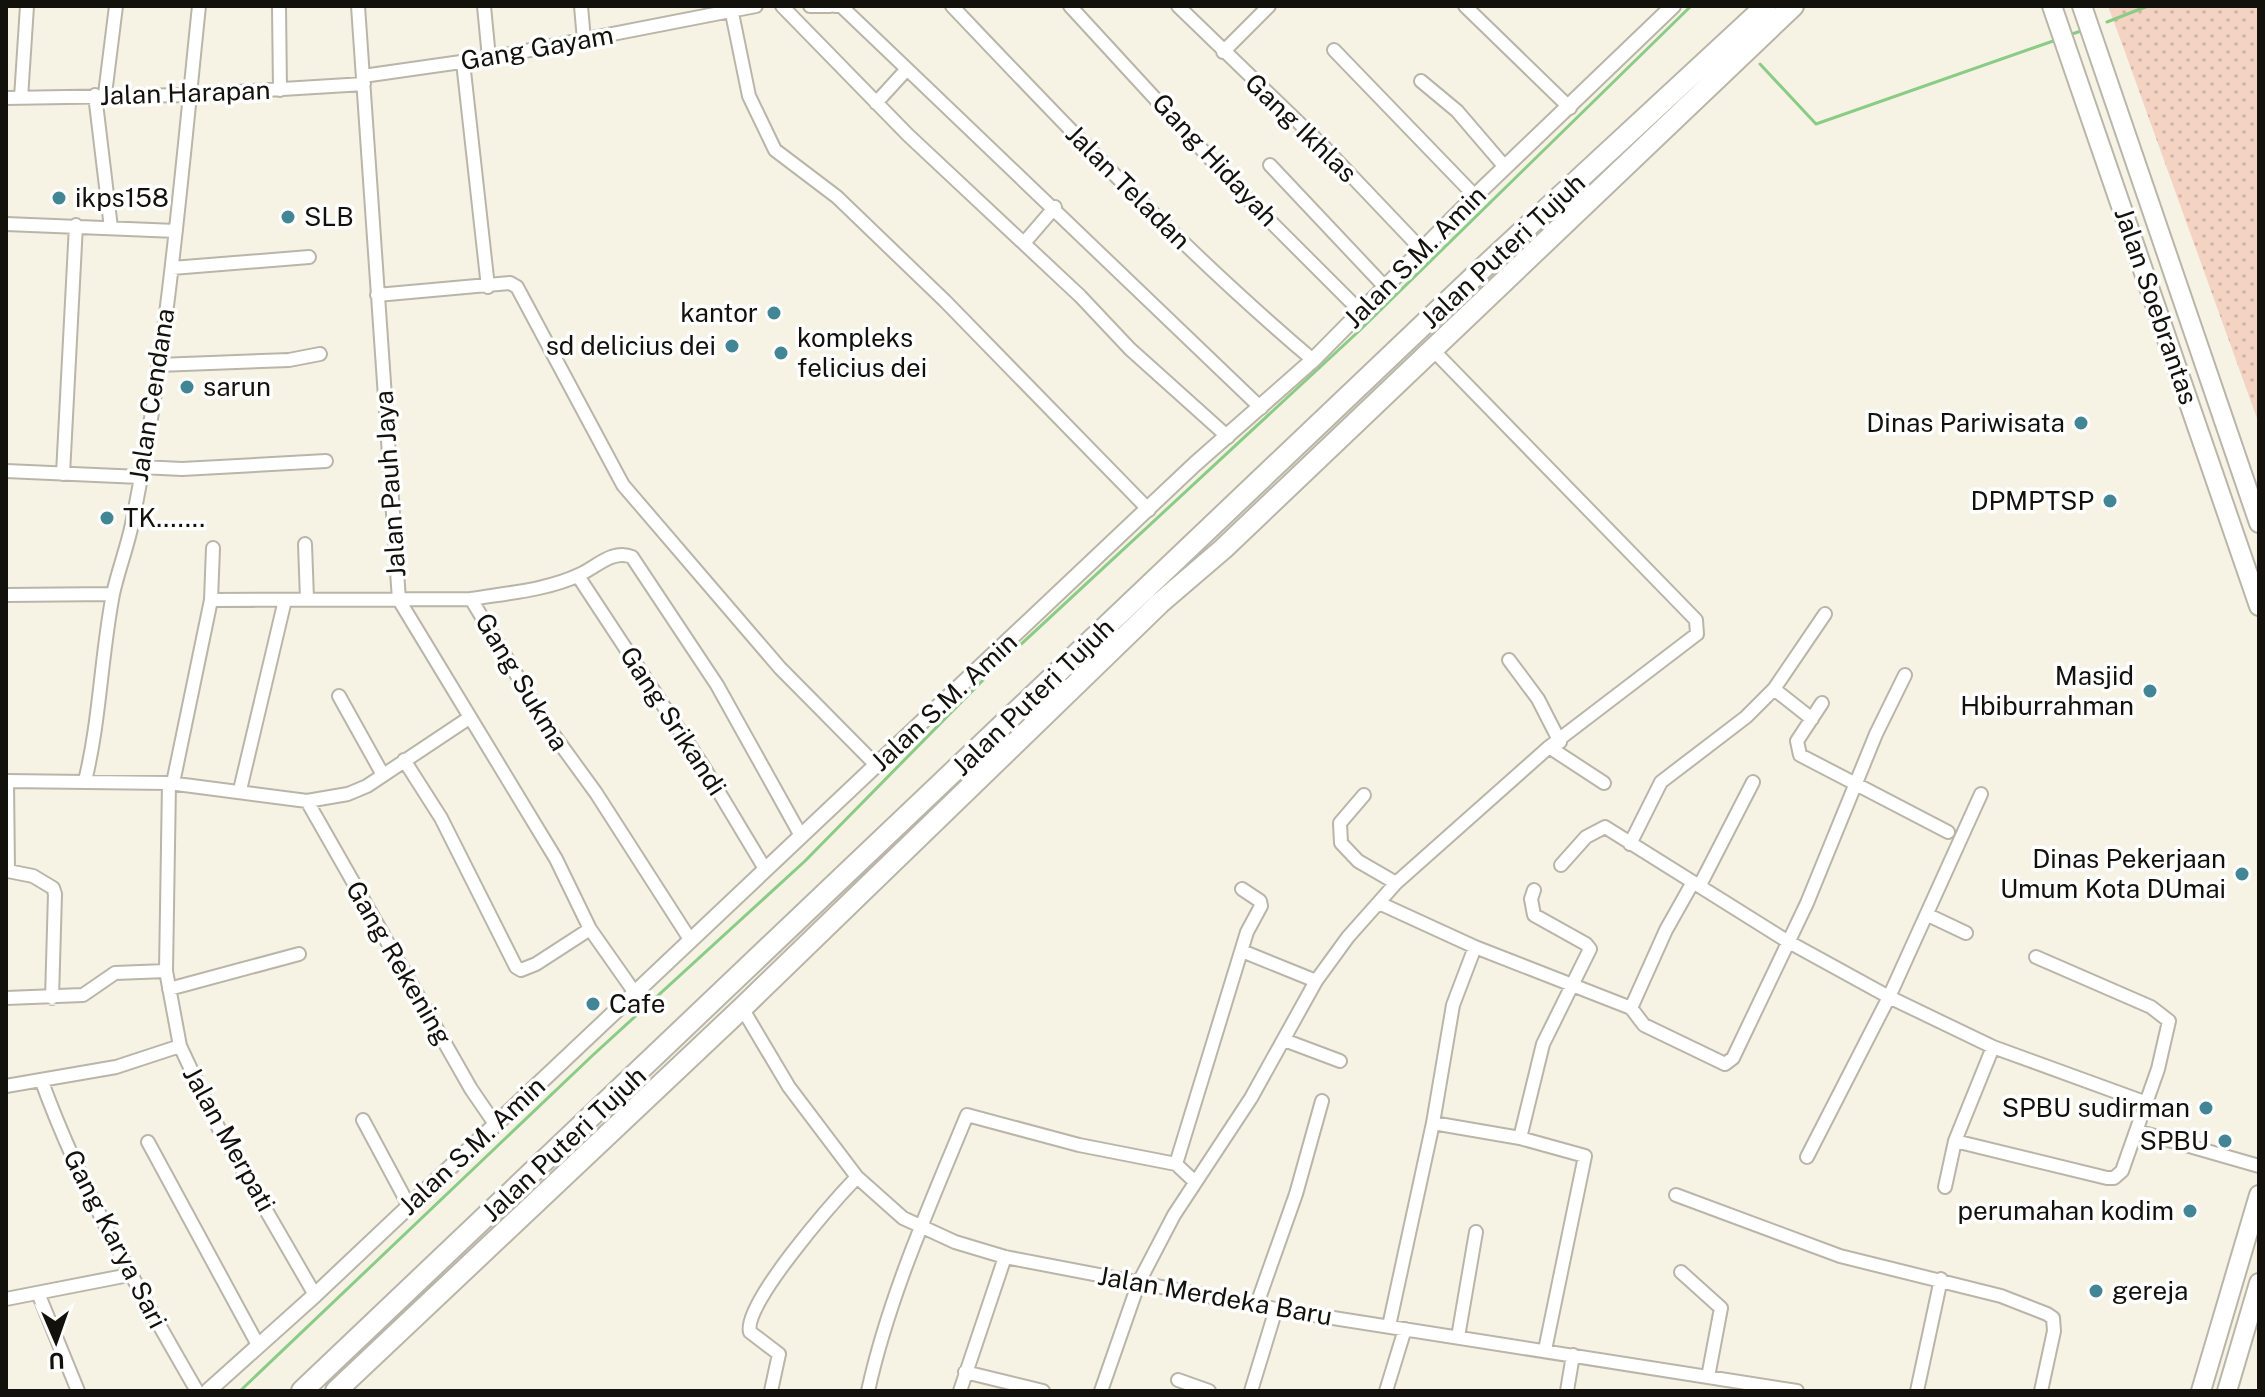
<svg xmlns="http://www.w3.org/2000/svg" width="2265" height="1397" viewBox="0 0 2265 1397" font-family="'Public Sans',sans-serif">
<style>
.park{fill:url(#park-dots)}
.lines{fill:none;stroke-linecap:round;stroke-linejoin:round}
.stream{stroke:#8acc85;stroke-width:3}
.minor-casing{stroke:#b9b5a8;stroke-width:16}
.tertiary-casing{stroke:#b9b5a8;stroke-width:18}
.primary-casing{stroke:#b9b5a8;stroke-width:22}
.trunk-casing{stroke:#b9b5a8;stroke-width:24}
.minor{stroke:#fff;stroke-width:12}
.tertiary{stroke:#fff;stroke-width:14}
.primary{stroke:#fff;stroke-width:18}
.trunk{stroke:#fff;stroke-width:20}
.poi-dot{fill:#428695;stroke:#fff;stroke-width:3}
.labels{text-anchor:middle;stroke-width:7;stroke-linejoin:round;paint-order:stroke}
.street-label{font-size:26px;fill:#12110c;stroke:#fff}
.poi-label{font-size:26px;fill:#12110c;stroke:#fff;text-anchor:end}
</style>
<defs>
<pattern id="park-dots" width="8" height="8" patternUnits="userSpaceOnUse" patternTransform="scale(2)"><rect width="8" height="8" fill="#f4d3c3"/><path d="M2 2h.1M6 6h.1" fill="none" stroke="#d0b4a6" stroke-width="1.8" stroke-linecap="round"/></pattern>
</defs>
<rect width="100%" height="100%" fill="#f6f3e5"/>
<path class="park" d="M2108 6H2259V424L2125 52Z"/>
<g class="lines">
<path class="stream" d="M2107 22 2148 6
M2069 35 2084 30
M1760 64 1816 124 2056 40
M240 1391 593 1055 805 861 990 673 1359 331 1691 6"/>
<g class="minor-casing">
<path id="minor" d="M279 6 280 90
M358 6 399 600 556 859 590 929 635 993
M484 6 489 58
M581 6 584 40
M782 6 908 135 1080 296 1130 349 1228 437
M810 6H830
M835 6H841L907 69 876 103
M952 6C1068 128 1184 251 1313 360
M1070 6 1240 191 1361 312
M1178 6 1325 148 1423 251
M1465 6 1570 108
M732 13 749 96 775 150 837 197 945 301 1149 510
M1334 50 1475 196
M1223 52 1269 6
M463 62 488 287
M907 69 1261 408
M363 76 489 58 756 6
M1421 81 1457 111 1505 167
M105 94 116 6
M95 95 111 228
M6 98 187 95 364 84
M21 98 27 6
M1270 165 1385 287
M6 224 176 231
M1024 243 1055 207
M172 268 309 257
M377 295 510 283 517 287 623 485 780 668 878 767
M158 365 289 360 320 354
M141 467 182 469 326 461
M6 471 140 477
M63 474 76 225
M305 544 307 599
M578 576 705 769 765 869
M6 595 113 594
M471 599C508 593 548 590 581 574 597 566 614 549 632 557L717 685 800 834
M211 600 471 599 548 727 596 793 691 941
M1509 660 1538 699 1560 742
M1774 689 1812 719
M339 696 383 775
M1822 703 1797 741 1800 755 1948 832
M1549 747 1604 783
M404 760 441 818 516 967 521 970 536 964 590 929
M6 781 169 783 307 801 348 794 367 786 469 718
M7 781 8 871 33 876 53 888 55 894 52 998
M85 781C100 720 101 656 113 594 118 571 127 548 132 524 167 353 181 179 199 6
M169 783 166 971 180 1046 219 1129 315 1295
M173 783 211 600 213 548
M240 790 285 600
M1364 795 1340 823 1341 843 1358 861 1396 883
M307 801 471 1089 495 1124
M1630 844 1661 782 1746 717 1774 689 1825 614
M1561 865 1586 837 1605 827 1787 941 1889 997 1993 1047 2144 1102
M1693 882 1666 930 1631 1008 1644 1025 1725 1064 1733 1058 1807 903 1876 734 1905 675
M1700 885 1753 782
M1379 903 1475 947 1631 1008
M1928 915 1966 933
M1242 951 1316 981
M169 989 299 954
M6 998 83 995 115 973 166 971
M742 1008 789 1087 857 1177 903 1218 955 1242 1005 1257 1276 1309 1797 1391
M1284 1040 1340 1061
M42 1082C82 1191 139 1291 197 1391
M6 1086 116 1067 180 1046
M363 1120 408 1204
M1433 1123 1520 1138 1585 1156 1545 1350
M2137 1131 2259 1166
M1520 1138 1543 1044 1590 949 1586 944 1534 915 1531 899 1534 890
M1955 1141 2107 1178H2114L2122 1171 2158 1069 2169 1021 2151 1007 2036 957
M148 1142 258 1345
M1807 1157 1889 997 1981 794
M1176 1164 1247 932 1261 906 1260 901 1242 889
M1945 1187 1955 1141 1993 1047
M1676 1195 1840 1256 2001 1296 2047 1314 2053 1318 2054 1331 2041 1391
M1681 1272 1721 1308 1708 1377
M38 1293 78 1391
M6 1299 129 1275
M1257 1304 1296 1194 1322 1101
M1389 1326 1433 1123 1453 1005 1475 947
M1458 1337 1476 1232
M965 1372 1043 1391
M1178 1380 1209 1391
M771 1391 779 1354 750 1332C742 1305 835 1200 857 1177
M868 1391C889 1296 930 1205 967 1115L1079 1145 1176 1164 1195 1182
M960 1391 1005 1257
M1101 1391 1139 1282 1174 1215 1251 1098 1316 981 1348 937 1396 883 1549 747 1697 634 1696 620 1432 349
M1251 1391 1276 1309
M1386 1391 1405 1329
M1567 1391 1573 1355
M1917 1391 1941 1279"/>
</g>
<g class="tertiary-casing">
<path id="tertiary" d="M208 1391 315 1295 1195 464 1313 360 1475 196 1673 6"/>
</g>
<g class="primary-casing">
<path id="primary" d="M2052 6 2259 606
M2082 6 2259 523
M2201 1391 2259 1195
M2227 1391 2259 1283"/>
</g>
<g class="trunk-casing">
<path id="trunk" d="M302 1391 1484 267 1766 6
M336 1391 742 1008 1160 603 1223 549 1793 6"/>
</g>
<use href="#minor" class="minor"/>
<use href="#tertiary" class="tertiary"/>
<use href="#primary" class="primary"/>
<use href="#trunk" class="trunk"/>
</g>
<g class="poi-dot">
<circle cx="59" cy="198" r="8"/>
<circle cx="288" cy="217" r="8"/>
<circle cx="774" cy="313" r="8"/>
<circle cx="732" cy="346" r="8"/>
<circle cx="781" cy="353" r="8"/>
<circle cx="187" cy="387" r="8"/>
<circle cx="2081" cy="423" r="8"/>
<circle cx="2110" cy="501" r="8"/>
<circle cx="107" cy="518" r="8"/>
<circle cx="2150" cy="691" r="8"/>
<circle cx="2242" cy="874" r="8"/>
<circle cx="593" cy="1004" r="8"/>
<circle cx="2206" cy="1108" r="8"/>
<circle cx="2225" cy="1141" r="8"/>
<circle cx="2190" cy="1211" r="8"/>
<circle cx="2096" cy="1291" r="8"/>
</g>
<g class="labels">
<g class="street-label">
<text transform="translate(537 48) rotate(-10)" y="9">Gang Gayam</text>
<text transform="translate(185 93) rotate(-2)" y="9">Jalan Harapan</text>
<text transform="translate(1301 128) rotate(44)" y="9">Gang Ikhlas</text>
<text transform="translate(1215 160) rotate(47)" y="9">Gang Hidayah</text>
<text transform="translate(1128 187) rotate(45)" y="9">Jalan Teladan</text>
<text transform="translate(1503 251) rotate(-43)" y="9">Jalan Puteri Tujuh</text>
<text transform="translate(1415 257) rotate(-45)" y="9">Jalan S.M. Amin</text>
<text transform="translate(2156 306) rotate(71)" y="9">Jalan Soebrantas</text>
<text transform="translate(152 395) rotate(-81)" y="9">Jalan Cendana</text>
<text transform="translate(390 484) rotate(-94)" y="9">Jalan Pauh Jaya</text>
<text transform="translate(522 682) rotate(59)" y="9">Gang Sukma</text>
<text transform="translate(1033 697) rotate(-44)" y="9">Jalan Puteri Tujuh</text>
<text transform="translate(944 702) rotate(-43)" y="9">Jalan S.M. Amin</text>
<text transform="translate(673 721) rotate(57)" y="9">Gang Srikandi</text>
<text transform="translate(399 963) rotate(60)" y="9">Gang Rekening</text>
<text transform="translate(229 1139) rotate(61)" y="9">Jalan Merpati</text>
<text transform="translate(564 1144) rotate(-43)" y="9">Jalan Puteri Tujuh</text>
<text transform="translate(472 1146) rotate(-43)" y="9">Jalan S.M. Amin</text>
<text transform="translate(115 1239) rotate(63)" y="9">Gang Karya Sari</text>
<text transform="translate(1215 1296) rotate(10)" y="9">Jalan Merdeka Baru</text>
</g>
<g class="poi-label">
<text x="75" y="207" text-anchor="start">ikps158</text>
<text x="304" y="226" text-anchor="start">SLB</text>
<text x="758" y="322">kantor</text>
<text x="797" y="347" text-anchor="start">kompleks<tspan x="797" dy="30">felicius dei</tspan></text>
<text x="716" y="355">sd delicius dei</text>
<text x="203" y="396" text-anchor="start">sarun</text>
<text x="2065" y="432">Dinas Pariwisata</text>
<text x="2094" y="510">DPMPTSP</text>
<text x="123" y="527" text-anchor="start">TK.......</text>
<text x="2134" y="685">Masjid<tspan x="2134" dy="30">Hbiburrahman</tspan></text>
<text x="2226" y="868">Dinas Pekerjaan<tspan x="2226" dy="30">Umum Kota DUmai</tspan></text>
<text x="609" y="1013" text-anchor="start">Cafe</text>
<text x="2190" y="1117">SPBU sudirman</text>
<text x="2209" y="1150">SPBU</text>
<text x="2174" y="1220">perumahan kodim</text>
<text x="2112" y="1300" text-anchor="start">gereja</text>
</g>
</g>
<rect width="2265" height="1397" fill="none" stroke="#12110c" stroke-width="16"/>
<g transform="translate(56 1341) rotate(178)" stroke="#ffffff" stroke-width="6" paint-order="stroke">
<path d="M0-6L14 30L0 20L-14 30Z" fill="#12110c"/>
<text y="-12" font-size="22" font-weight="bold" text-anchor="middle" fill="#12110c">U</text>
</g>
</svg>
